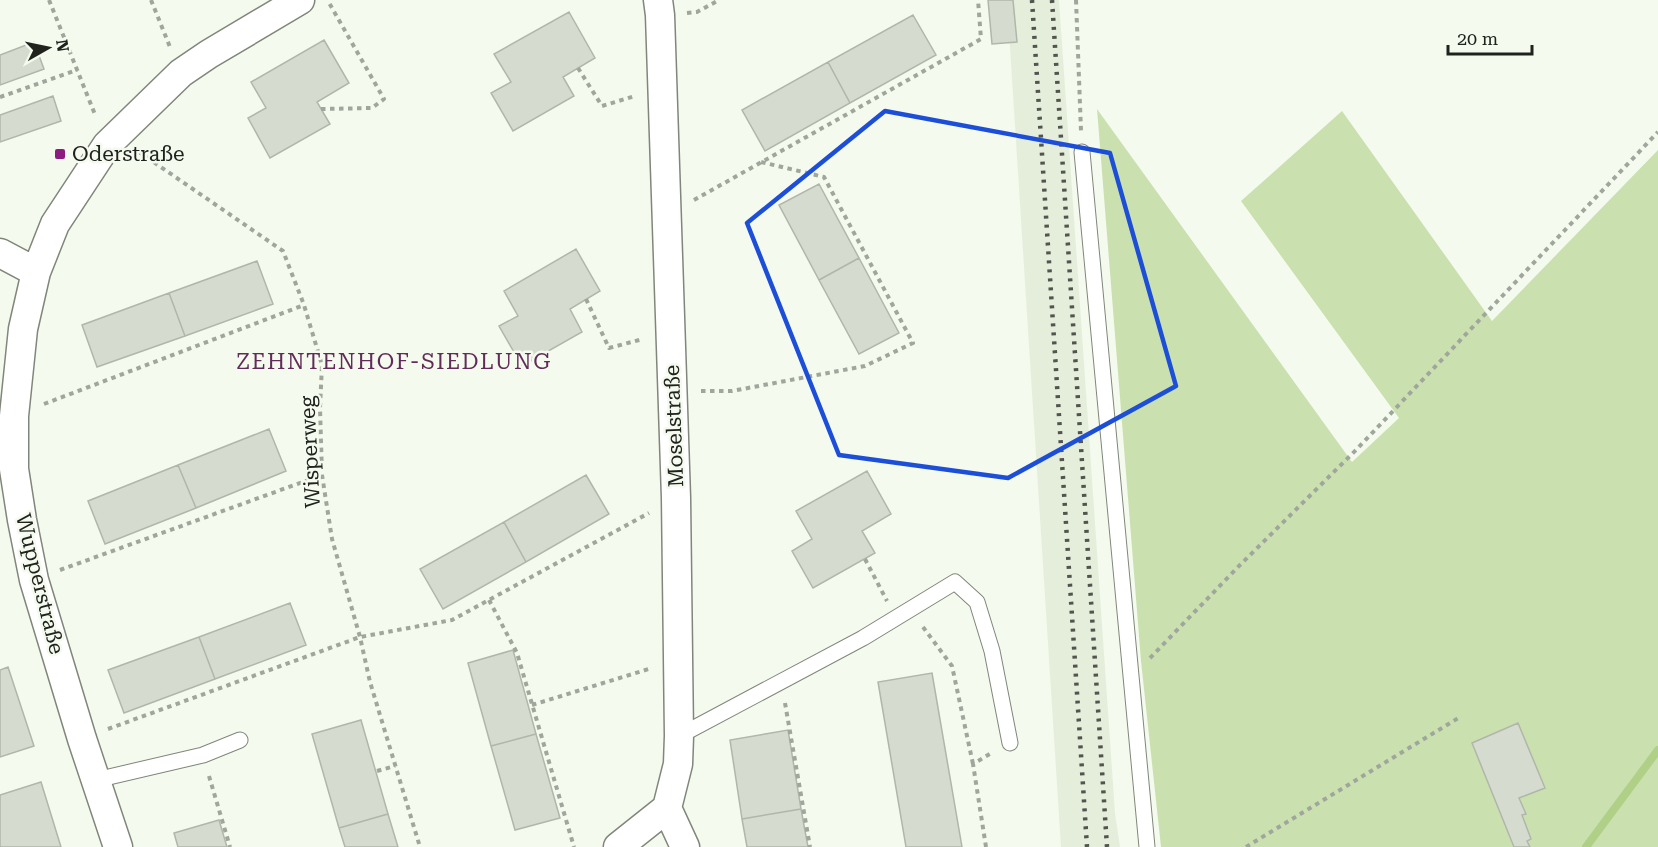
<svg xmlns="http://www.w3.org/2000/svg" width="1658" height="847" viewBox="0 0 1658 847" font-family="'Roboto Serif',serif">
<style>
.built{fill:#e5eedb}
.green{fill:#cae1af}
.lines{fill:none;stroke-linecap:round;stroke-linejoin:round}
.stream{stroke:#b0d087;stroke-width:8}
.building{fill:#d5dbcf;stroke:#b1b6ab;stroke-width:1.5}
.service-casing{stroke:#81867b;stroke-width:17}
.minor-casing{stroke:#81867b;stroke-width:31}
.path{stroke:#a1a69d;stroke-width:4;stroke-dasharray:4.5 4.5;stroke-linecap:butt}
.service{stroke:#fff;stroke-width:15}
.minor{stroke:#fff;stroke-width:28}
.rail{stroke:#52554f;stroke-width:4.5;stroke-dasharray:3 6;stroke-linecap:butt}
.marked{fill:none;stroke:#1d4ed8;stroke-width:4.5;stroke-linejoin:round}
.poi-dot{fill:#8c1c7f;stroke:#f4faee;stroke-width:2}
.labels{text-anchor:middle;stroke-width:5;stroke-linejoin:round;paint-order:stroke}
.poi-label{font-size:21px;fill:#20221e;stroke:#f4faee;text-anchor:start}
.street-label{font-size:21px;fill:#20221e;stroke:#f4faee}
.neighbourhood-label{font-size:22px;letter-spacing:1.5px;fill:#622c59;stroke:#f4faee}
</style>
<rect width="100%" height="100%" fill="#f4faee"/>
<path class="built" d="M1007 0H1059L1115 813 1120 847H1061Z"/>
<path class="green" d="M1097 109 1352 462 1399 418 1241 201 1342 111 1492 321 1658 150V847H1590L1592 844 1588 840 1583 847H1161L1141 661Z"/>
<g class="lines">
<path class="stream" d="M1586 847 1658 750"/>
</g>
<path class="building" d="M988 0H1013L1017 42 992 44Z
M569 12 595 58 563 77 574 96 513 131 491 93 511 82 494 54Z
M913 15 936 55 850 103 828 62Z
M324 40 349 83 317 102 330 124 270 158 248 118 266 108 251 82Z
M34 42 44 69 0 85V55Z
M828 62 850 103 765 151 742 110Z
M53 96 61 121 0 142V115Z
M819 184 859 258 819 280 779 205Z
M576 249 600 291 570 309 582 332 522 366 499 326 518 316 504 291Z
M859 258 899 333 859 354 819 280Z
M257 261 273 304 185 336 169 293Z
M169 293 185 336 97 367 82 325Z
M269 429 286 471 196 508 178 465Z
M178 465 196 508 105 544 88 501Z
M867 471 891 514 862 531 875 553 813 588 792 551 812 539 796 511Z
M586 475 609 514 526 562 504 522Z
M504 522 526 562 443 609 420 569Z
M290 603 306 645 215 679 199 637Z
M199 637 215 679 124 713 108 670Z
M513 650 536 734 491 746 468 663Z
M8 667 34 746 0 757V670Z
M932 673 962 847H906L878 682Z
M361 720 388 814 339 828 312 734Z
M1518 723 1545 788 1519 798 1526 814 1522 815 1531 839 1527 841 1530 847H1514L1472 743Z
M788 730 801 809 742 819 730 740Z
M536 734 560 818 515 830 491 746Z
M41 782 61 847H0V795Z
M801 809 808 847H747L742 819Z
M388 814 398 847H345L339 828Z
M219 820 227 847H178L174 833Z"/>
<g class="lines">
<g class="service-casing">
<path id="service" d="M1082 152 1147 847
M679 736 863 638 955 582 977 602 992 651 1010 743
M96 780 203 755 240 740"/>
</g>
<g class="minor-casing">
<path id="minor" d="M658 0 660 15 676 498 679 736 678 764 667 808 685 847
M0 253 36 272
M118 847 82 739 34 580 22 520 14 469V416L23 329 36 272 55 224 107 145 181 73 209 54 300 0
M618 847 667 808"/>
</g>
<path class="path" d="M49 0 96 117
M151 0 170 47
M1076 0 1081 131
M687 13 697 12 719 0
M578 68 602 106 635 96
M0 97 77 70
M321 109 372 108 384 99 328 1
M139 152 283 251 304 305 322 365 320 408 322 475 332 539 360 637 370 682 420 847
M694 200 981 39 978 0
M586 299 609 348 643 339
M701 391H732L865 366 913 343 824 177 761 162
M44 404 304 305
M865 559 887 601
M60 570 322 475
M489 600 517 653 574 847
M923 627 952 666 973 764
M1150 658 1240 565 1356 450 1658 132
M785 703 810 847
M532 705 652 668
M108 729 360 637 452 620 649 513
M377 771 395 766
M209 776 230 847
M986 847 973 764 993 752
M1246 847 1460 717"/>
<use href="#service" class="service"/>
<use href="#minor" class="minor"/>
<path class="rail" d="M1032 0 1087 847
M1052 0 1107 847"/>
</g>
<path class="marked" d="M885 111 1110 153 1176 386 1008 478 839 455 747 223Z"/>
<rect class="poi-dot" x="54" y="148" width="12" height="12" rx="3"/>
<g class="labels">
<g class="poi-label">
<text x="72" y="161">Oderstraße</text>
</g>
<g class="street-label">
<text transform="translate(674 426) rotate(-92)" y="7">Moselstraße</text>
<text transform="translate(310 452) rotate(-93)" y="7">Wisperweg</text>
<text transform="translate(40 584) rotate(76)" y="7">Wupperstraße</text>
</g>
<g class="neighbourhood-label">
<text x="394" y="369">ZEHNTENHOF-SIEDLUNG</text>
</g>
</g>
<g transform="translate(48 48) rotate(81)" stroke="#f4faee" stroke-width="4.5" paint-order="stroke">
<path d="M0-4.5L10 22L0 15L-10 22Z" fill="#20221e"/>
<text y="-9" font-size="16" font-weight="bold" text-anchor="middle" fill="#20221e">N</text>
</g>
<path d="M1448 45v9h84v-9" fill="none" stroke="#20221e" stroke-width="3"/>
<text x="1457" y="45" font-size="18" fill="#20221e" stroke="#f4faee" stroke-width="4.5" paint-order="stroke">20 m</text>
</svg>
